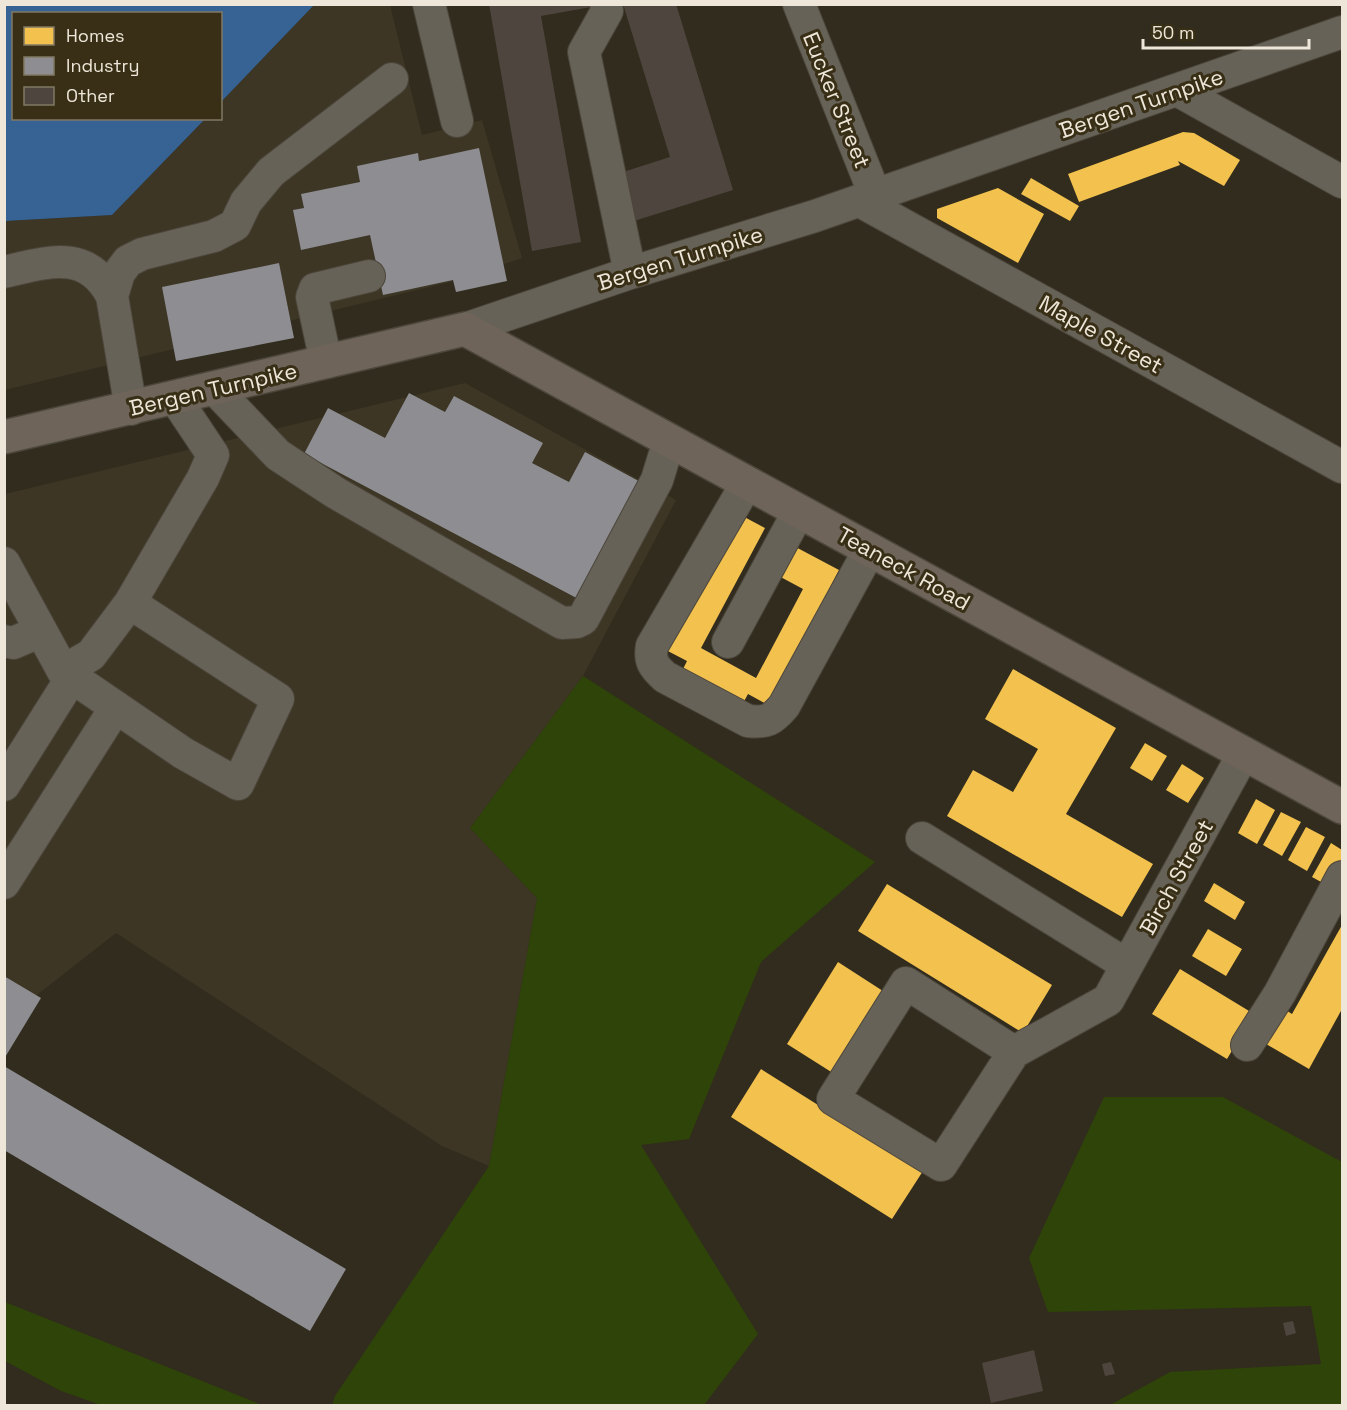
<svg xmlns="http://www.w3.org/2000/svg" width="1347" height="1410" viewBox="0 0 1347 1410" font-family="'Space Grotesk',sans-serif">
<style>
.industrial{fill:#3d3625}
.green{fill:#2f4408}
.water{fill:#366393}
.homes{fill:#f2c14e}
.industry{fill:#8d8d92}
.building{fill:#4e463e}
.lines{fill:none;stroke-linecap:round;stroke-linejoin:round}
.minor-casing{stroke:#4c463b;stroke-width:34}
.major-casing{stroke:#4c463b;stroke-width:36}
.minor{stroke:#666257;stroke-width:32}
.major{stroke:#6e645a;stroke-width:33}
.labels{text-anchor:middle;stroke-width:6;stroke-linejoin:round;paint-order:stroke}
.street-label{font-size:22px;fill:#eee7d9;stroke:#392f16}
</style>
<rect width="100%" height="100%" fill="#312c1e"/>
<path class="industrial" d="M314 5H390L422 135 482 120 522 258 454 281 5 390V221L112 215 205 119 220 118 221 102Z
M465 383 676 500 583 676 470 828 537 898 489 1166 442 1146 116 933 5 1020V494Z"/>
<path class="green" d="M583 676 875 862 761 962 689 1139 641 1145 758 1334 704 1405H332L335 1396 489 1166 537 898 470 828Z
M1104 1097H1223L1342 1162V1405H1110L1170 1372 1321 1364 1311 1306 1048 1312 1029 1258Z
M4 1302H5L262 1405H101L61 1391 5 1361Z"/>
<path class="water" d="M5 4H314V5L221 102 220 14H14V118L205 119 112 215 5 221Z"/>
<path class="homes" d="M1183 132 1194 133 1240 160 1224 186 1178 161 1180 165 1079 202 1068 174Z
M1031 178 1079 206 1070 221 1021 194Z
M998 188 1044 214 1018 263 937 218V209Z
M735 512 765 528 701 648 756 678 803 589 775 574 790 544 839 570 825 598 834 603 777 710 748 694 741 707 680 675 687 661 662 648Z
M1013 669 1116 728 1066 814 1153 864 1122 917 947 816 973 770 1013 792 1038 749 985 719Z
M1145 743 1167 756 1152 781 1130 768Z
M1182 764 1204 778 1188 803 1166 790Z
M1256 799 1275 810 1257 844 1238 833Z
M1281 812 1301 822 1282 856 1263 845Z
M1306 827 1325 837 1307 871 1288 860Z
M1331 843 1342 850V869L1332 888 1312 877Z
M1214 883 1245 902 1235 920 1204 901Z
M887 884 1052 985 1023 1033 858 931Z
M1342 925V1009L1309 1069 1261 1041 1281 1007 1292 1014Z
M1208 929 1242 949 1226 976 1192 956Z
M838 962 886 993 836 1075 787 1044Z
M1180 969 1254 1014 1227 1059 1152 1014Z
M761 1069 923 1171 892 1219 731 1117Z"/>
<path class="industry" d="M479 148 507 281 456 292 453 280 383 295 370 235 301 250 293 210 304 208 301 194 360 182 357 166 418 153 419 161Z
M279 263 294 338 176 361 162 287Z
M409 393 445 412 454 396 543 443 532 463 569 482 585 452 646 485 584 602 304 454 328 408 385 438Z
M4 976 41 998 4 1059Z
M4 1066 346 1269 310 1331 4 1150Z"/>
<path class="building" d="M489 4H591V7L541 16 581 242 532 251Z
M623 4H676L733 190 634 221 620 173 670 157Z
M1293 1321 1296 1333 1286 1336 1283 1323Z
M1034 1350 1043 1391 991 1403 982 1363Z
M1111 1362 1115 1374 1105 1376 1102 1364Z"/>
<g class="lines">
<g class="minor-casing">
<path id="minor" d="M429 4 457 121
M606 4 607 11 584 52 630 273
M799 4 875 195
M1177 90 1342 182
M860 201 1342 467
M4 272C48 262 87 248 112 296L131 409
M112 296 119 273 128 261 142 254 214 236 235 225 246 202 271 172 392 79
M465 329 630 273 815 216 1342 32
M326 362 312 297 315 289 369 276
M215 389 278 455 336 493 562 623 577 622 583 619 657 480 664 457 673 443
M747 483 652 646C649 661 654 667 665 677L748 721C767 723 772 720 784 706L870 549
M4 563 63 671 183 753 238 784 278 699 130 603 91 655 63 671
M130 603 203 478 213 455 175 398
M4 641 13 643 41 631
M728 642 799 511
M4 785 72 677
M922 838 1127 965
M4 883 116 707
M1247 1045 1280 993 1342 877
M1014 1052 906 983 833 1099 941 1165 1014 1052 1108 1000 1244 753"/>
</g>
<g class="major-casing">
<path id="major" d="M4 437 465 329 1342 807"/>
</g>
<use href="#minor" class="minor"/>
<use href="#major" class="major"/>
</g>
<g class="labels">
<g class="street-label">
<text transform="translate(837 100) rotate(68)" y="8">Eucker Street</text>
<text transform="translate(1141 103) rotate(-19)" y="8">Bergen Turnpike</text>
<text transform="translate(680 258) rotate(-17)" y="8">Bergen Turnpike</text>
<text transform="translate(1101 334) rotate(29)" y="8">Maple Street</text>
<text transform="translate(213 389) rotate(-13)" y="8">Bergen Turnpike</text>
<text transform="translate(904 568) rotate(29)" y="8">Teaneck Road</text>
<text transform="translate(1176 877) rotate(-61)" y="8">Birch Street</text>
</g>
</g>
<rect width="1347" height="1410" fill="none" stroke="#eee7d9" stroke-width="12"/>
<rect x="12" y="12" width="210" height="108" fill="#392f16" stroke="#817964" stroke-width="1.5"/>
<rect x="24" y="27" width="30" height="18" fill="#f2c14e" stroke="#817964" stroke-width="1.5"/>
<text x="66" y="42" font-size="18" fill="#eee7d9">Homes</text>
<rect x="24" y="57" width="30" height="18" fill="#8d8d92" stroke="#817964" stroke-width="1.5"/>
<text x="66" y="72" font-size="18" fill="#eee7d9">Industry</text>
<rect x="24" y="87" width="30" height="18" fill="#4e463e" stroke="#817964" stroke-width="1.5"/>
<text x="66" y="102" font-size="18" fill="#eee7d9">Other</text>
<path d="M1143 39v9h166v-9" fill="none" stroke="#eee7d9" stroke-width="3"/>
<text x="1152" y="39" font-size="18" fill="#eee7d9" stroke="#392f16" stroke-width="4.5" paint-order="stroke">50 m</text>
</svg>
